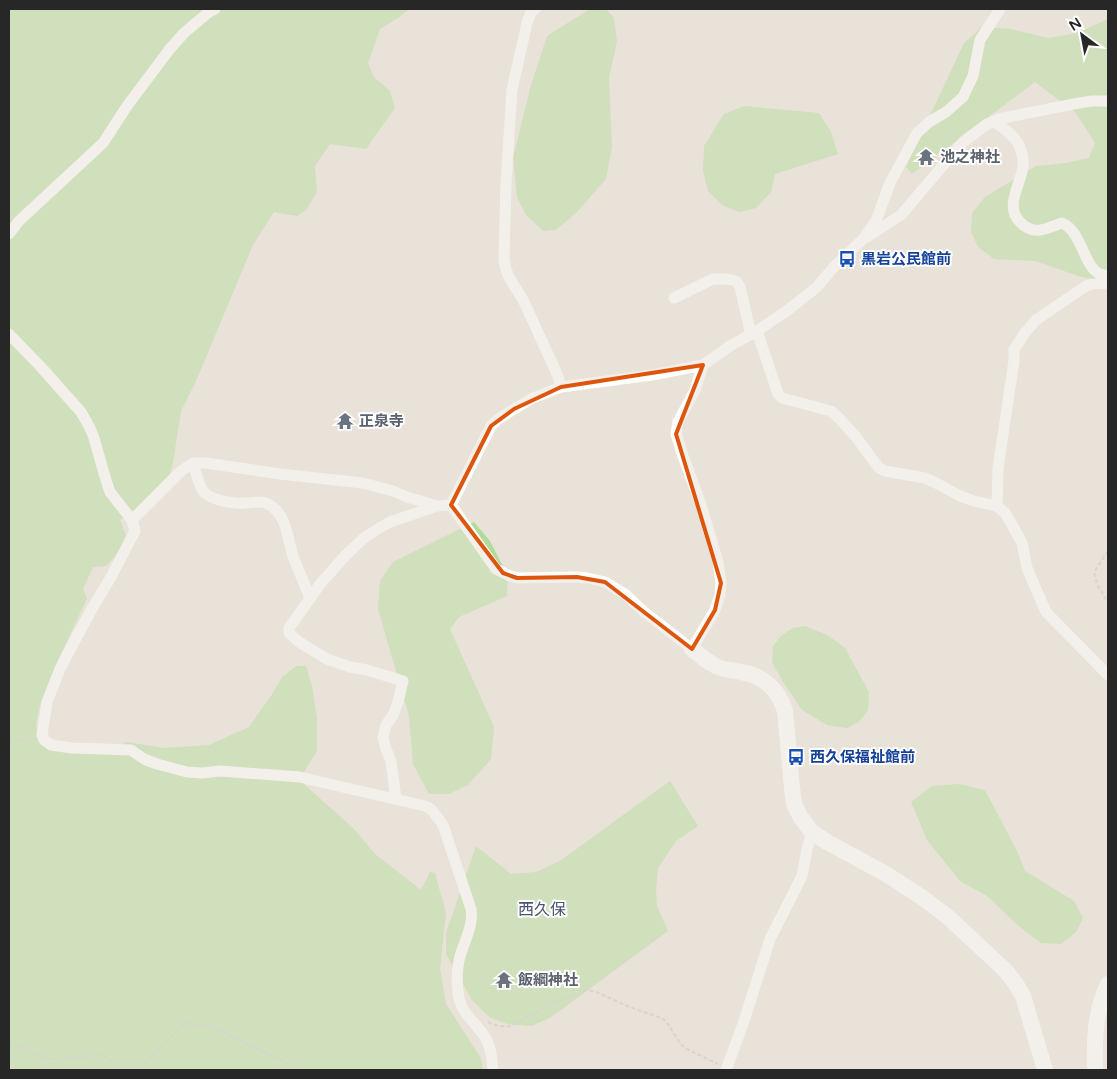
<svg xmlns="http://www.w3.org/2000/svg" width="1117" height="1079" viewBox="0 0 1117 1079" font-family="'Varela Round','Noto Sans JP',sans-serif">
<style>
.green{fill:#b1db99}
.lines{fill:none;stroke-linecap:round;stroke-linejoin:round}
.path{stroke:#c3c3c3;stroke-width:2;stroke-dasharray:4 2.5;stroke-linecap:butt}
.street{stroke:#fff;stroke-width:11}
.secondary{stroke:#fff;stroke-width:16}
.marked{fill:none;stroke:#de560d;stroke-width:4;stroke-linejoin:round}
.labels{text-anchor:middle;stroke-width:4;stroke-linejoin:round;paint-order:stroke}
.worship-label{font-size:15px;font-weight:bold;fill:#5b616d;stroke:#fff;text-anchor:start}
.transit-label{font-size:15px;font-weight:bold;fill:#164399;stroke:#fff;text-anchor:start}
.neighbourhood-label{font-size:16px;fill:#4c5373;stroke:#fff}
</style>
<rect width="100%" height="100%" fill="#e9e2d9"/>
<path class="green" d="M9 9H409L398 18 380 29 368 63 374 77 390 91 395 108 366 149 330 144 315 166 317 191 307 209 297 216 274 212 253 245 196 381 181 411 173 463 169 477 133 513 124 517 120 520 126 536 119 552 106 566 93 567 83 589 87 599C76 623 31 710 37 731 38 734 41 738 43 741L105 750 127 742 164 748 209 745 249 727 273 693 282 677 296 666H306L312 686 317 719V751L304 772 305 785 353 828 375 854 421 890 430 872 435 873 446 913 440 969 446 1004 481 1058 483 1070H9Z
M590 9H606L614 18 617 41 609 78 612 147 606 179 577 212 556 230 543 231 526 215 517 197 513 158 531 85 547 36Z
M1108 19V283L1078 276 1036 261 994 259 978 247 971 232 972 213 985 197 1036 166 1066 163 1089 158 1095 143 1076 113 1035 82 912 174 906 167 964 43 982 27 1010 29 1049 38 1077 33Z
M744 106 819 113 831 132 838 154 775 174 771 192 756 208 739 212 722 205 708 191 703 171 704 146 724 114Z
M474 522 490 541 508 576 507 596 459 617 450 629 494 727 491 759 468 785 449 794H429L413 764 409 716 378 609 380 581 393 562Z
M805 626 829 636 845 648 869 692 868 710 859 722 847 728 827 725 802 710 783 682 772 662 773 646 782 635 793 628Z
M670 781 698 826 676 841 658 868 656 889 657 906 668 931 550 1018 531 1026 507 1024 489 1017 472 1000 446 954V933L476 846 511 874 536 872 560 861Z
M959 784 985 790 1018 853 1025 871 1074 901 1083 918 1076 932 1061 944 1041 943 1021 928 987 896 961 882 927 840 911 802 932 786Z"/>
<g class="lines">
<path class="path" d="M1108 551 1094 572 1097 584 1108 603
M9 742 31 738
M488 1022C496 1026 502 1027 511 1026L553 1003 587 990 594 991 627 1006 661 1018 666 1021 680 1043 685 1048 718 1064
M9 1043 48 1059 103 1055 122 1070
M139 1070 185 1023 210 1026 302 1070"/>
<path class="street" d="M535 9 531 12 527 23 512 90 506 183 504 258C506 280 516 285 525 304 536 328 547 352 558 376L561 387
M993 121C1003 128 1016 136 1020 148 1023 155 1024 164 1022 171 1019 187 1005 207 1020 222 1034 237 1047 228 1062 223 1082 231 1084 268 1100 274 1103 275 1106 275 1108 276
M9 234 19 221 103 143 127 106 169 50 184 33 209 12 215 9
M867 237 901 215 963 142 987 124 1003 118 1079 103 1092 101H1108
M674 298 713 279H727L736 281 740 287 751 335
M757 331 778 394 782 398 831 411 839 418 856 437 879 468 885 471 925 478 938 484 960 496 974 501 997 506 1005 513 1010 521 1022 543 1027 568 1046 612 1108 675
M9 334 40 366 81 412 90 428 94 438 105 477 110 492 132 520 135 531 111 577 93 607 75 640 60 669 47 702 42 735 44 740 51 745 72 748 131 750 144 759 157 764 187 772 202 773 220 771 300 777 312 780 425 806 431 809 441 822 444 828 471 909C474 928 462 944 459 961 457 970 457 983 458 992 460 1014 475 1021 485 1037 491 1047 492 1059 493 1070
M703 365 695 390 678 422 676 434 683 456 700 502 718 562 721 583 720 595 715 610 692 649 643 611 626 595 605 582 587 578 577 577 517 578 510 576 496 569 451 505 491 426 497 420 514 409 533 398 561 387 652 375 703 365 730 346 757 331 788 310 817 287 833 268 863 239 876 221 890 183 917 133 929 122 946 112 963 97 973 76 980 40 1000 9
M193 463H206L280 474 363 483 393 491 407 497 437 506
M997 506 998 468 1014 361V350L1024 334 1036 320 1086 286 1092 284 1108 283
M132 520 181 471 193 463C196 472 198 485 204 492 211 500 233 504 244 503 258 503 263 498 276 510 287 521 288 541 293 556 298 570 305 584 310 599
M396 799 391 761 386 749 383 737 386 725 393 715 398 702 403 681 367 670 350 667 327 659 299 642 289 633V628L321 583 345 556 364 538 381 527 390 522 437 506 451 505
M726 1070 743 1024 770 939 802 876 807 849 812 832"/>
<path class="secondary" d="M692 649C700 655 708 663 718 667 725 670 733 670 741 672 763 675 779 690 785 711L792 788 794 804 801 818 812 832 827 842 886 874 923 898 948 917 1006 971 1016 984 1023 996 1045 1070
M1095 1070C1094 1041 1095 1011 1108 984"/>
</g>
<path d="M0 0H1117V1079H0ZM703 365 676 434 721 583 715 610 692 649 605 582 577 577 517 578 503 573 451 505 491 426 514 409 561 387Z" fill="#e9e2d9" fill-opacity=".55" fill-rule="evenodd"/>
<path class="marked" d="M703 365 676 434 721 583 715 610 692 649 605 582 577 577 517 578 503 573 451 505 491 426 514 409 561 387Z"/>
<defs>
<g id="temple-bare" transform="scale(1.35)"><path d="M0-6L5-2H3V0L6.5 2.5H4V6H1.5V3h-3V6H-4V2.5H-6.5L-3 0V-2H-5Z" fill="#6b7280" stroke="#fff" stroke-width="2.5" paint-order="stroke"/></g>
<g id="bus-bare" transform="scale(1.35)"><path d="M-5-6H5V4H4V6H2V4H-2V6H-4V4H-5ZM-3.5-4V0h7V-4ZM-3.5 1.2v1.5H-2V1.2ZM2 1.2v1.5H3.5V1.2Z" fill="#1a4fb4" stroke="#fff" stroke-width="2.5" paint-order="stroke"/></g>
</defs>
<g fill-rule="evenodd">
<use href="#temple-bare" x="926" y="157"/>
<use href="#bus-bare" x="847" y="259"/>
<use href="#temple-bare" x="345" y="421"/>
<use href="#bus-bare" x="796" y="757"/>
<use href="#temple-bare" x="504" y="980"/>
</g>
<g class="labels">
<g class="worship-label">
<text x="940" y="162">池之神社</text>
<text x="359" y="426">正泉寺</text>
<text x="518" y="985">飯綱神社</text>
</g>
<g class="transit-label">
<text x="861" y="264">黒岩公民館前</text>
<text x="810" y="762">西久保福祉館前</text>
</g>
<g class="neighbourhood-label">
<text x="542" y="915">西久保</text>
</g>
</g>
<rect width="1117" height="1079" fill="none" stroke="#272727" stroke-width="20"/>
<g transform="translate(1082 35) rotate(328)" stroke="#ffffff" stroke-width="4" paint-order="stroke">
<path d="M0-4L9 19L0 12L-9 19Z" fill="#272727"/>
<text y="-8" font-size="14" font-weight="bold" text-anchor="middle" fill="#272727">N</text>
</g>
</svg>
